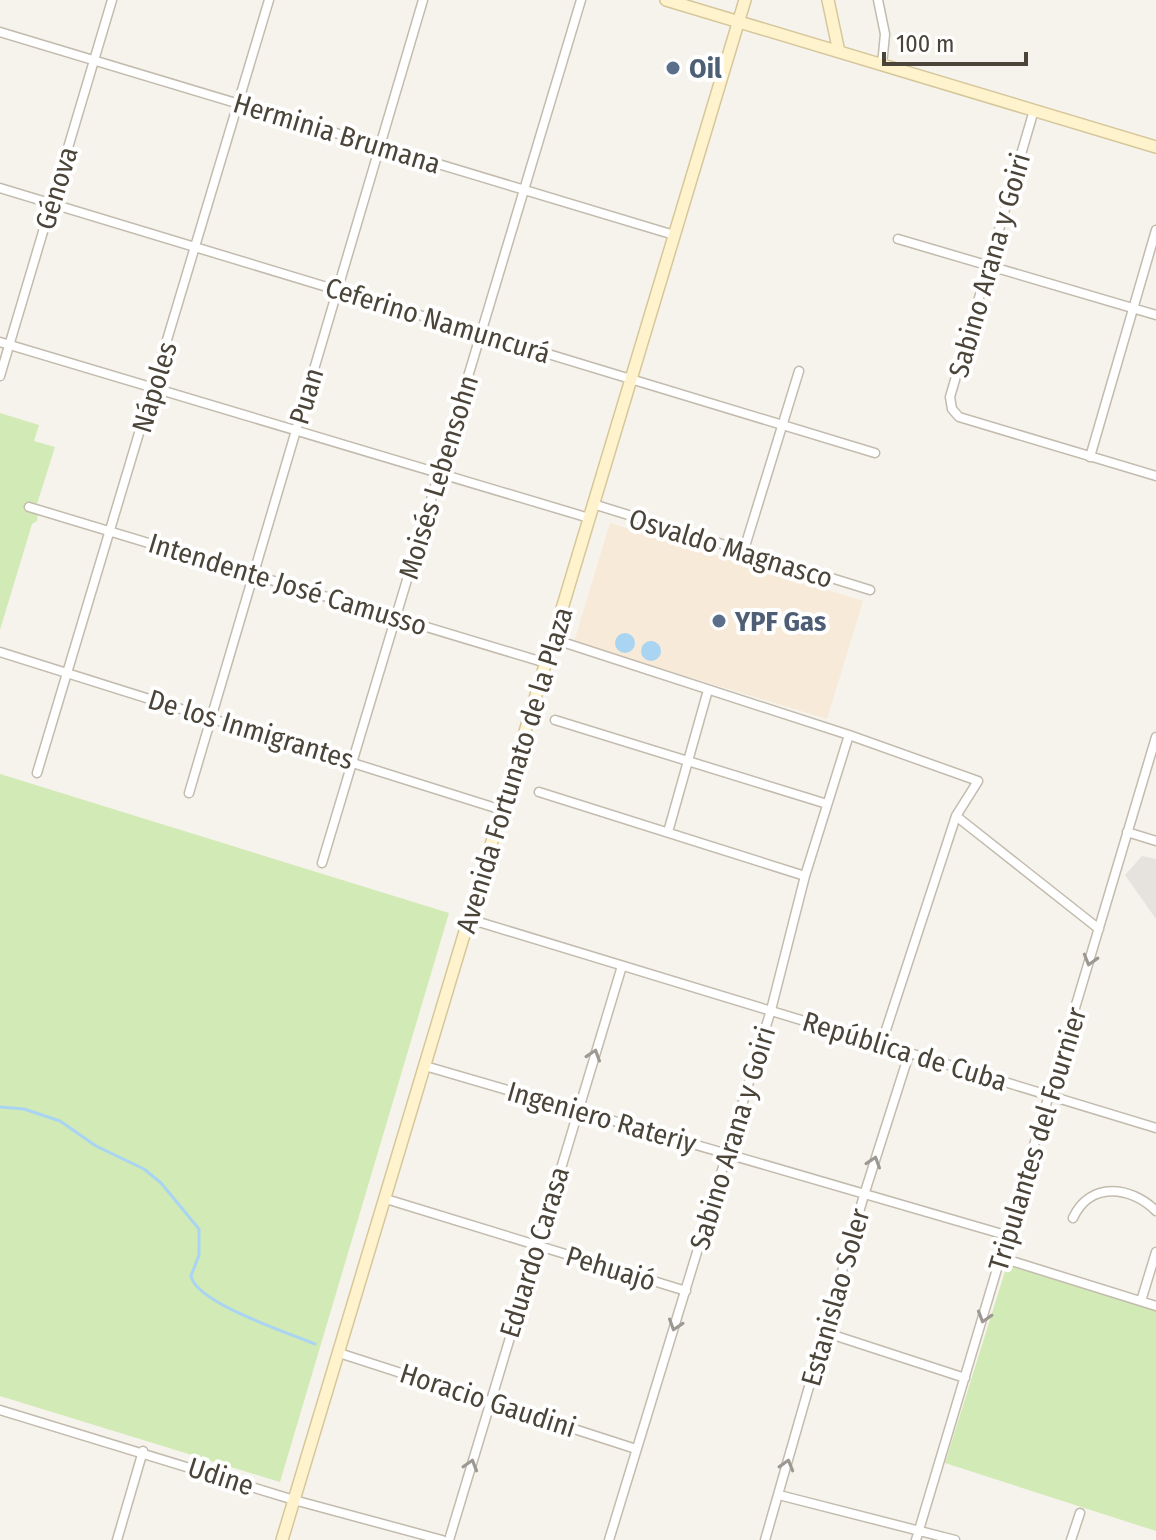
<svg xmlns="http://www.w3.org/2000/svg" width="1156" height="1540" viewBox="0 0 1156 1540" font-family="'Fira Sans Condensed',sans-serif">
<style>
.commercial{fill:#f7ead8}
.industrial{fill:#e6e2dd}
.green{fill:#d2eab5}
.water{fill:#a9d4f2}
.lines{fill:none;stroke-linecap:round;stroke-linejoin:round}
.stream{stroke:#a9d4f2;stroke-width:3}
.minor-casing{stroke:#c2bbae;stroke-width:11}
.secondary-casing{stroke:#d6c79b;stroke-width:14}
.minor{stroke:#fff;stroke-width:8}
.secondary{stroke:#fff3cd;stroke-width:11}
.oneway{stroke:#9c9892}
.service-dot{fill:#5c6f8a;stroke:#fff;stroke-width:3}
.labels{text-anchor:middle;stroke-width:8;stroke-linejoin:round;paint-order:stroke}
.service-label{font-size:28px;font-weight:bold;fill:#4e5e75;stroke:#fff;text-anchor:start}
.street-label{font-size:28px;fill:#4b4439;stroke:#fff}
</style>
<rect width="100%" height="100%" fill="#f6f3ec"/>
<path class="commercial" d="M610 523 863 601 827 719 574 642Z"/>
<path class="industrial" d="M1142 856 1156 859V919L1125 875Z"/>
<path class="green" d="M0 413 39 425 34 441 55 447 37 504 27 502 25 510 38 514 37 521 32 524 0 630Z
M0 774 449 913 280 1482 0 1396Z
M1007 1265 1156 1311V1531L945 1463Z"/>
<path class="water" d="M615 643a10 10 0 1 1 20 0a10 10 0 1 1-20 0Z
M641 651a10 10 0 1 1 20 0a10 10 0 1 1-20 0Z"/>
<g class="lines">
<path class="stream" d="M0 1107 24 1109 60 1121 96 1146 144 1169 161 1183 199 1229V1255L191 1276C196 1303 289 1333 315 1344"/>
<g class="minor-casing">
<path id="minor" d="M878 0 885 34 882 65
M0 32 674 235
M1034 110 950 397 952 409 959 417 1156 476
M0 188 875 453
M898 239 1156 315
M0 342 589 518
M0 376 112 0
M1090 457 1156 230
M593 504 870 590
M29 507 546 663
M743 553 799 371
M553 639 849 735 978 781 956 816 881 1045
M0 652 502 810
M555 720 827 804
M37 773 269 0
M539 792 805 876
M189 793 423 0
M956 816 1099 929
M668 832 708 690
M1127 832 1156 841
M322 863 581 0
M469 919 1156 1128
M425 1066 1009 1236
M386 1199 686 1291
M1073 1218C1090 1181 1131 1186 1156 1211
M1002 1258 1156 1306
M1141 1301 1156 1252
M824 1332 965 1378
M339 1353 636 1449
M0 1410 294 1500 442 1540
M779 1495 955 1540
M117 1540 143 1451
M449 1540 622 966
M609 1540 771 1010 805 876 849 735
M765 1540 864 1195 909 1054
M916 1540 1156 737
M1071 1540 1080 1513"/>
</g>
<g class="secondary-casing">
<path id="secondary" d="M666 0 1156 147
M828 0 839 52
M282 1540 745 0"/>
</g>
<use href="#minor" class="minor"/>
<use href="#secondary" class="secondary"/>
</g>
<defs><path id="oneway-chevron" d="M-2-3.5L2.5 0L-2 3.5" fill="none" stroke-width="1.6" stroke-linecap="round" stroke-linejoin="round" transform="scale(2)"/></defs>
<g class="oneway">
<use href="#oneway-chevron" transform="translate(1090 960) rotate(106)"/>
<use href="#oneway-chevron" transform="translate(594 1055) rotate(-72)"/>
<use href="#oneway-chevron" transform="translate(874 1162) rotate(-72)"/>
<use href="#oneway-chevron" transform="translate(984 1317) rotate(107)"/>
<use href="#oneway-chevron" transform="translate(675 1325) rotate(108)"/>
<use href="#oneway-chevron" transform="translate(471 1465) rotate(-73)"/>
<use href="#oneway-chevron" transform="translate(787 1465) rotate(-74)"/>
</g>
<g class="service-dot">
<circle cx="673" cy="68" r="8"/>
<circle cx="719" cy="621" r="8"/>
</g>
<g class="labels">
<g class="service-label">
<text x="689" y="78">Oil</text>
<text x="735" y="631">YPF Gas</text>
</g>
<g class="street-label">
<text transform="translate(337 133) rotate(17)" y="10">Herminia Brumana</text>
<text transform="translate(56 188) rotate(-73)" y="10">Génova</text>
<text transform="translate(989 265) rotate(-74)" y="10">Sabino Arana y Goiri</text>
<text transform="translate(438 320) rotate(17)" y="10">Ceferino Namuncurá</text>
<text transform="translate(154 387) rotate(-73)" y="10">Nápoles</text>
<text transform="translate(306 396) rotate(-73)" y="10">Puan</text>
<text transform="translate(438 477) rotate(-73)" y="10">Moisés Lebensohn</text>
<text transform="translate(731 548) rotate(17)" y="10">Osvaldo Magnasco</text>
<text transform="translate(288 584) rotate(17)" y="10">Intendente José Camusso</text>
<text transform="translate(251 729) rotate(17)" y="10">De los Inmigrantes</text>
<text transform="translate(514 770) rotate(-73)" y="10">Avenida Fortunato de la Plaza</text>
<text transform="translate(905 1051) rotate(17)" y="10">República de Cuba</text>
<text transform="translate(602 1117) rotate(16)" y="10">Ingeniero Rateriy</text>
<text transform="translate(732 1138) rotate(-73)" y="10">Sabino Arana y Goiri</text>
<text transform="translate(1037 1139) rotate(-73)" y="10">Tripulantes del Fournier</text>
<text transform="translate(534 1252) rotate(-73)" y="10">Eduardo Carasa</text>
<text transform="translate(611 1268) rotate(17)" y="10">Pehuajó</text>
<text transform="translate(835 1297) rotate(-74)" y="10">Estanislao Soler</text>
<text transform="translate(488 1400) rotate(18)" y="10">Horacio Gaudini</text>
<text transform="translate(221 1476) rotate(18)" y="10">Udine</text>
</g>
</g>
<path d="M884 52v12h142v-12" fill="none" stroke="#4b4439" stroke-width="4"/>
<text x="896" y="52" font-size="24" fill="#4b4439" stroke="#ffffff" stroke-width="6" paint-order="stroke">100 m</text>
</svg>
